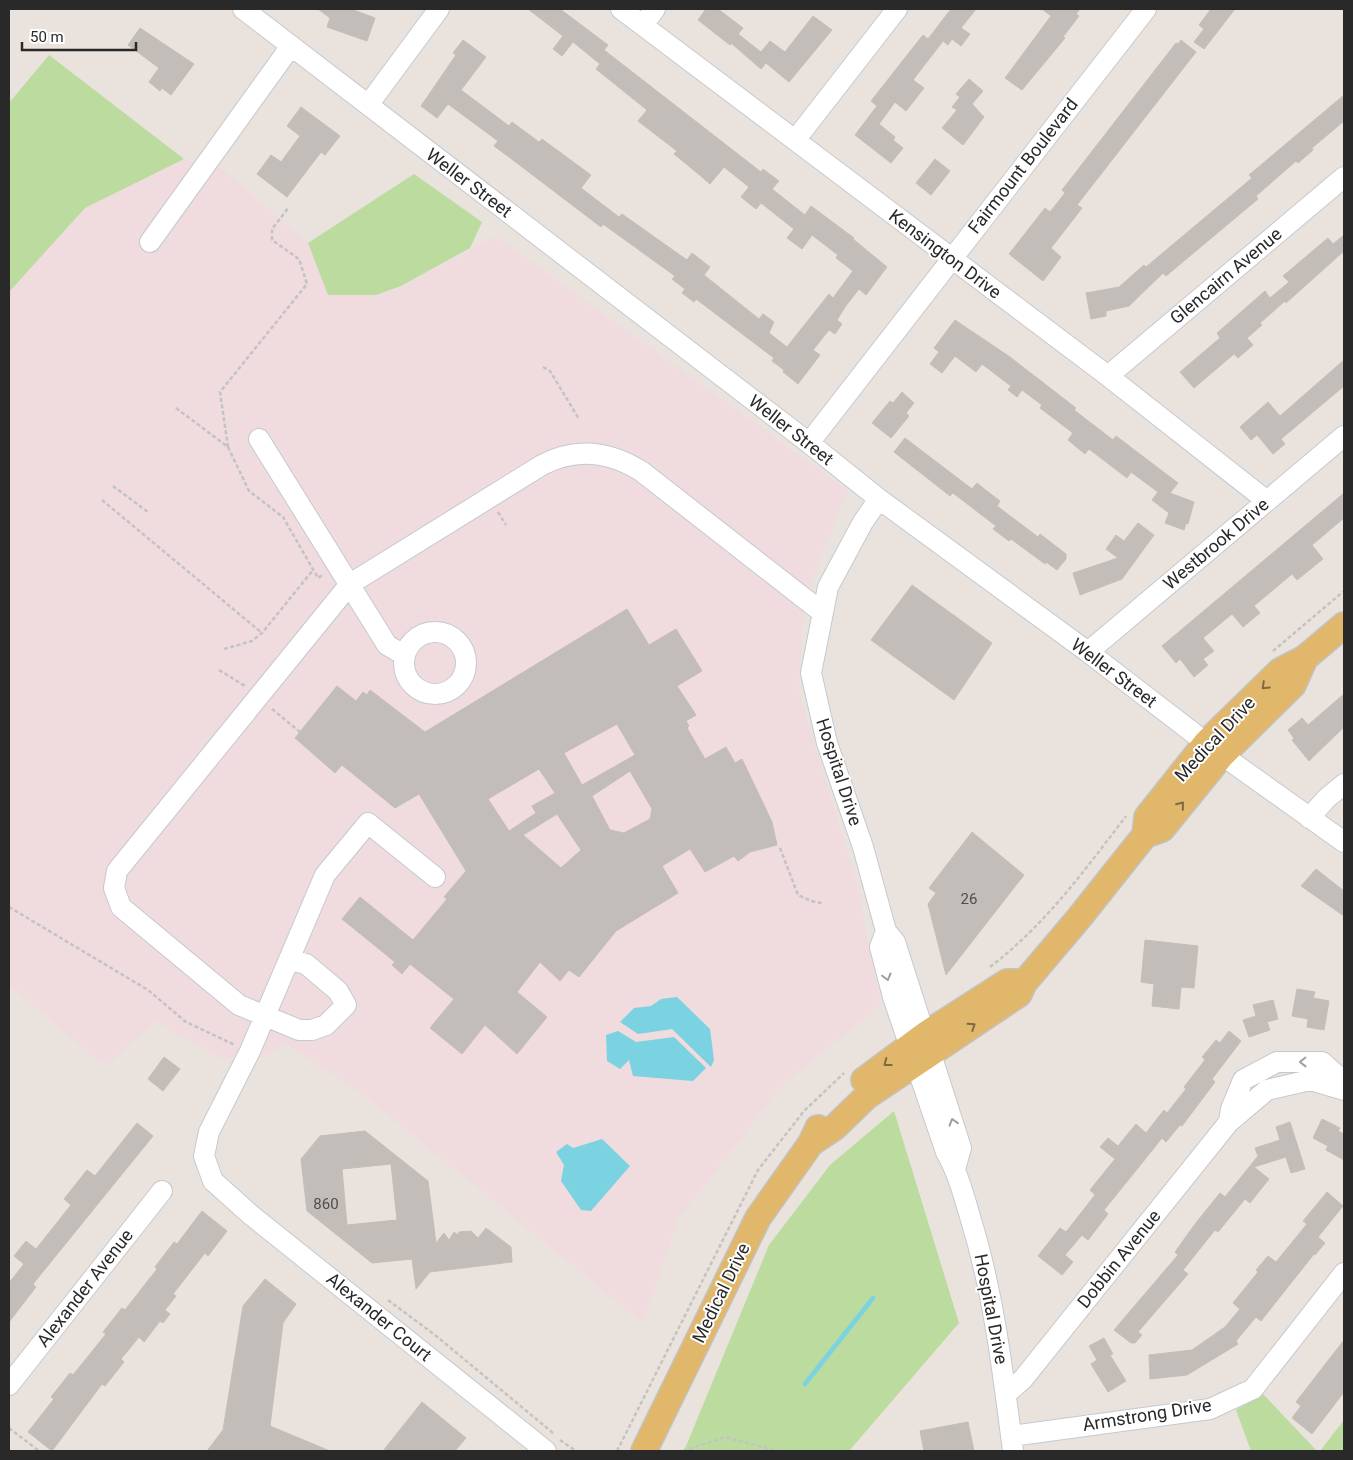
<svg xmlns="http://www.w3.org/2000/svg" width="1353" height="1460" viewBox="0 0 1353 1460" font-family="Roboto,sans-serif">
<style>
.medical{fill:#f0dbde}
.green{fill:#bbdb9f}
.water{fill:#7bd2e1}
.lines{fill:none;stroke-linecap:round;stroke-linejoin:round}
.stream{stroke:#7bd2e1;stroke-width:4.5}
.building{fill:#c2bdb9;stroke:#c5beb7;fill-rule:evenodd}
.minor-casing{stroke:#c4c9d1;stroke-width:22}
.major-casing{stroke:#c3c3c3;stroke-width:28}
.path{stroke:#c3c3c3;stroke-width:2.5;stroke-dasharray:4 2.5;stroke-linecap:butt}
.minor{stroke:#fff;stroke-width:20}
.major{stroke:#e1b76b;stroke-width:25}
.oneway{stroke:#7c6947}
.oneway2{stroke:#9f9f9f}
.labels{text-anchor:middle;stroke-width:4;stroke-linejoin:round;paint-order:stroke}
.number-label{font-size:15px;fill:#4f4e4d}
.street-label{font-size:18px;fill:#292929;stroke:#fff}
</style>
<rect width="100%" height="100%" fill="#eae3dd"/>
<path class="medical" d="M184 159 222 169 308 243 328 295H376L401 287 496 236 848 491 816 568 802 625 799 692 856 881 881 1005 782 1085 678 1220 643 1323 365 1096 286 1044 263 1057 221 1059 155 1021 106 1067 9 985V292L85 208Z"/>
<path class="green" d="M49 55 184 159 85 208 9 292V103Z
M414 174 482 222 470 248 401 286 376 295H328L308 243Z
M894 1111 959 1323 849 1451H684L769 1245 830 1165Z
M1263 1394 1317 1451H1251L1236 1410Z
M1344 1420V1451H1320Z"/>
<path class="water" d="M677 997 710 1029 714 1060 711 1067 672 1029 638 1034 620 1022 634 1008 651 1006 661 999Z
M618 1031 636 1042 674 1037 706 1068 693 1081 633 1076 629 1060 620 1069 607 1061 606 1035Z
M602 1139 630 1166 591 1211 581 1210 561 1181 564 1165 556 1152 567 1144 573 1148Z"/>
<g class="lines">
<path class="stream" d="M805 1384 873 1298"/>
</g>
<path class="building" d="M318 9H351L375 18 367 41 327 27 330 18Z
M528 9H560L608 45 604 50 761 172 763 169 779 181 772 189 805 215 811 206 854 238 853 239 887 267 866 295 859 289 845 307 837 320 842 324 835 334 829 330 813 350 820 355 798 384 783 372 784 370 772 361 774 358 696 299 694 302 682 293 685 289 672 279 675 276 603 224 601 227 509 157 494 146 498 141 448 104 437 118 421 106 456 55 453 53 463 40 486 57 461 90 509 126 512 122 539 142 542 139 591 175 581 188 619 217 622 214 687 260 692 253 710 267 704 275 759 319 763 314 774 322 769 333 787 347 829 294 833 298 853 271 836 258 838 255 812 235 802 249 787 238 794 229 761 203 756 209 741 197 749 187 724 167 710 184 696 172 674 154 677 151 638 121 647 110 596 69 600 64 573 42 562 56 553 49 563 36Z
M706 9H718L743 28 738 34 761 52 770 41 785 52 813 16 832 30 789 82 766 63 761 69 731 43 730 45 698 20Z
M951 9H976L961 28 970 34 961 46 952 39 948 45 943 41 913 80 924 88 906 111 895 102 879 124 895 137 893 140 903 148 891 163 855 135 877 106 871 101 923 35 928 39Z
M1042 9H1080L1076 14 1079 16 1063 37 1065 38 1022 90 1005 78 1051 16Z
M1211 9H1235L1204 49 1194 42 1204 29 1199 25Z
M140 28 194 64 171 95 162 88 160 91 149 82 159 68 128 45Z
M1181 40 1196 52 1077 205 1082 208 1051 248 1061 257 1043 281 1009 254 1045 208 1050 212 1065 193 1062 190 1176 43 1178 44Z
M969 79 983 91 972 104 984 117 963 145 942 128 957 110 952 107 960 97 956 94Z
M1344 95V121L1312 148 1313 150 1298 163 1296 161 1256 196 1258 199 1166 276 1163 273 1129 306 1106 311V316L1091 319 1086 293 1119 287 1144 265 1146 267 1252 178 1249 175Z
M301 107 340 136 325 155 321 152 287 197 257 174 271 155 281 162 300 136 287 126Z
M935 159 950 171 931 195 916 183Z
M1344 235V251L1286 303 1285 301 1260 323 1262 325 1247 338 1253 345 1238 358 1234 354 1194 388 1180 372 1220 338 1217 333 1265 291 1270 298 1289 282 1283 276 1328 238 1333 244Z
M955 320 1010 357 1076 408 1074 410 1113 440 1116 436 1178 483 1170 493 1194 502 1188 524 1186 523 1184 530 1165 523 1169 513 1152 500 1158 492 1131 472 1127 478 1089 449 1085 454 1068 440 1073 433 1040 408 1042 405 1022 390 1017 397 1008 390 1011 386 982 364 976 372 955 356 942 373 930 364 939 352 934 348Z
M1344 360V386L1281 439 1285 444 1273 454 1257 435 1251 440 1240 427 1268 402 1280 416Z
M902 392 914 403 906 413 909 416 891 438 872 423 890 401 893 403Z
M905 438 972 489 977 483 983 488 1000 501 997 506 1038 537 1040 534 1066 554V559L1057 570 1046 562 1045 564 1011 539 1009 541 993 529 996 526 953 493 950 496 894 452Z
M1344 493V518L1312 545 1323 559 1297 580 1292 574 1254 606 1260 613 1243 627 1232 614 1203 638 1214 651 1203 659 1208 665 1194 677 1180 659 1176 663 1162 646Z
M1138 523 1154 535 1122 579 1080 595 1073 573 1118 558 1106 549 1116 535 1124 541Z
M912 585 992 643 954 700 871 640Z
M627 609 649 645 676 629 702 671 677 686 696 715 686 721 689 726 687 728 705 759 726 747 735 763 742 759 772 822 777 845 750 852 738 861 734 856 705 872 690 849 662 866 678 893 616 931 579 977 569 970 560 981 540 962 517 992 547 1017 517 1054 485 1025 462 1054 430 1028 454 999 410 964 402 974 392 965 395 962 342 919 360 897 413 940 447 899 444 897 466 871 419 794 395 808 342 765 335 773 295 738 337 686 356 701 363 692 367 695 370 690 425 732ZM617 724 635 755 582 785 564 753ZM539 769 555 793 532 806 536 813 509 831 488 799ZM630 771 652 809 650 819 624 833 610 830 592 796ZM557 814 581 850 561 868 523 835Z
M1344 694V727L1309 761 1292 740 1294 738 1288 730 1302 718 1308 725Z
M972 832 1024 875 946 975 928 904 936 893 929 888Z
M1316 869 1344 891V916L1301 886Z
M1145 940 1198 946 1194 988 1181 987 1179 1009 1152 1006 1154 984 1141 982Z
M1297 989 1315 992 1313 998 1329 1001 1324 1030 1307 1027 1308 1019 1292 1016Z
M1273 1000 1278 1019 1267 1022 1270 1030 1249 1037 1243 1020 1256 1016 1253 1005Z
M1229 1031 1241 1041 1212 1079 1215 1082 1182 1126 1180 1125 1166 1142 1162 1138 1138 1168 1104 1210 1108 1214 1088 1240 1082 1235 1065 1255 1073 1262 1062 1275 1038 1256 1060 1228 1066 1232 1095 1195 1090 1190 1115 1159 1100 1147 1108 1138 1118 1146 1136 1124 1146 1133 1164 1110 1167 1113 1186 1089 1184 1087 1205 1060 1202 1057 1216 1040 1220 1043Z
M164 1057 180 1069 163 1091 148 1079Z
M1322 1119 1340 1128 1338 1131 1344 1134V1160L1326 1150 1328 1146 1313 1138Z
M1290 1122 1305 1169 1291 1173 1286 1157 1254 1167 1269 1179 1250 1203 1245 1199 1218 1232 1215 1230 1183 1270 1188 1274 1138 1332 1142 1335 1135 1343H1131L1114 1330 1178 1255 1175 1252 1195 1224 1220 1193 1225 1197 1258 1156 1255 1148 1280 1140 1276 1127Z
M137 1123 153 1136 33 1284 36 1287 9 1322V1283L24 1264 14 1256 26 1241 36 1249 71 1205 64 1199 87 1170 95 1176Z
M365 1131 428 1181 436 1243 444 1233 449 1240 454 1232 458 1235 459 1232 471 1231 478 1238 486 1228 511 1247 512 1262 430 1272 416 1289 412 1259 372 1263 307 1211 301 1159 320 1136ZM391 1164 397 1220 347 1225 342 1169Z
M1327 1192 1343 1206 1318 1237 1325 1243 1315 1255 1314 1254 1261 1321 1256 1317 1236 1341 1238 1344 1187 1375 1150 1379 1149 1355 1192 1350 1225 1327 1240 1309 1233 1303 1258 1272 1256 1270 1268 1256 1276 1262 1307 1224 1303 1221Z
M202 1211 227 1231 208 1256 205 1253 173 1294 176 1296 165 1310 170 1314 163 1323 160 1321 144 1342 139 1337 121 1359 124 1362 105 1386 102 1384 52 1451 28 1432 54 1399 51 1397 70 1373 73 1375 106 1334 103 1332 122 1308 125 1310 157 1269 155 1267 174 1242 177 1244Z
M265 1279 296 1304 283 1323 270 1426 330 1451H207L223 1430 243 1306Z
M1104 1338 1113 1354 1110 1355 1126 1381 1108 1392 1091 1364 1097 1360 1089 1346Z
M1344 1340V1392L1312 1434 1292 1418 1301 1406 1296 1402Z
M422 1402 466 1438 455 1451H383Z
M968 1422 974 1451H924L920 1431Z"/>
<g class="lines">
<g class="minor-casing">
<path id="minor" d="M243 9 809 443 879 499 1088 652 1222 755 1344 842
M621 9 1108 376 1267 501
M643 25 655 9
M368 105 439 9
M796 139 897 9
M150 242 291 46
M1108 376 1344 177
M259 439 387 645 404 655
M809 443 1146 9
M879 499 863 522 828 587 811 673 827 743 863 847 886 931 895 942 961 1148 955 1169
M404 663a31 31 0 1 1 62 0a31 31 0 1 1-62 0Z
M1088 652 1344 436
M1309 818 1327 798 1344 784
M435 877 368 823 325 875 250 1051 209 1132 204 1156 213 1181 251 1215 546 1451
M886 931 880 947 893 997 946 1152C958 1173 964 1196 971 1220 994 1295 1003 1373 1013 1451
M290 960 306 964 338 991 346 1005 326 1025 312 1030H299L239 1005 121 907 114 888 117 871 350 584 542 465C576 447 609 451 641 471L823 613
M1229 1122 1231 1109 1243 1080 1277 1062H1322L1344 1082
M9 1385 162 1191
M1006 1394 1023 1379 1229 1122 1267 1090 1310 1080 1344 1090
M1011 1436 1210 1409 1253 1389 1344 1273"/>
</g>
<g class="major-casing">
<path id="major" d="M1145 835 1162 829 1222 755 1293 685 1305 658
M864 1080 926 1034 1007 982H1019
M811 1143 835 1127 867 1096 1019 994 1024 983 1079 918 1145 835 1147 817 1206 743 1280 671 1305 658 1344 625
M644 1451 758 1218 811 1143 818 1128"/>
</g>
<path class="path" d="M543 367 550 371 579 419
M176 408 228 447 249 491 283 517 318 578 324 574
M228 447 220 392 307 284 299 259 272 240V229L289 207
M113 486 148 512
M102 500 262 633
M498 512 506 525
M224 649 252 641 262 633 313 570
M1273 651 1344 591
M219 670 245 686
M272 709 300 732
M780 848 798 895 811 901 822 903
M9 907 148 990 186 1022 235 1045
M990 967C1045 925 1085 870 1126 816
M388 1300 435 1335 553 1433
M9 1428 39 1451
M560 1440 576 1451
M617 1451 758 1170 804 1111 844 1073
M683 1451 725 1437 777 1451"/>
<use href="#minor" class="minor"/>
<use href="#major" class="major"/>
</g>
<defs><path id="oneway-chevron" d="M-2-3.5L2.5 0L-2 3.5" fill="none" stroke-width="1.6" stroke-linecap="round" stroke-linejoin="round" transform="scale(1.25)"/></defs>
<g class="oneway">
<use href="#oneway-chevron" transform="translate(1265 686) rotate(136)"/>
<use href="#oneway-chevron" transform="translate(1181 805) rotate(-51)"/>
<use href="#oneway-chevron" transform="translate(972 1026) rotate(-34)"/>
<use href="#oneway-chevron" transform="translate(887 1063) rotate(143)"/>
</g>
<g class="oneway2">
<use href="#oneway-chevron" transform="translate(887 977) rotate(75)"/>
<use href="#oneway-chevron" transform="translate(1303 1062) rotate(179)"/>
<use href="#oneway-chevron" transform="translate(953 1122) rotate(-107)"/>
</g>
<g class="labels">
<g class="number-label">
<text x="969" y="904">26</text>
<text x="326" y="1209">860</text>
</g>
<g class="street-label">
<text transform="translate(1023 166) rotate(-52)" y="6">Fairmount Boulevard</text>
<text transform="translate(469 183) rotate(37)" y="6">Weller Street</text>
<text transform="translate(945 254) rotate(37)" y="6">Kensington Drive</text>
<text transform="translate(1226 276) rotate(-40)" y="6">Glencairn Avenue</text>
<text transform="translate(791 430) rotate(38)" y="6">Weller Street</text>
<text transform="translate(1216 544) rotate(-40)" y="6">Westbrook Drive</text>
<text transform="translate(1114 673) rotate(37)" y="6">Weller Street</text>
<text transform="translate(1215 739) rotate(-47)" y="6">Medical Drive</text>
<text transform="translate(839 772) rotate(72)" y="6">Hospital Drive</text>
<text transform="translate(1119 1259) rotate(-51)" y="6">Dobbin Avenue</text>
<text transform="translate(85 1288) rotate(-52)" y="6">Alexander Avenue</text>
<text transform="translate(721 1293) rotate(-64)" y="6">Medical Drive</text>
<text transform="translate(991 1309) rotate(79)" y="6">Hospital Drive</text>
<text transform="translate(379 1317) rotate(39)" y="6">Alexander Court</text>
<text transform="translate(1147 1415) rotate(-9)" y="6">Armstrong Drive</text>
</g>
</g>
<rect width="1353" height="1460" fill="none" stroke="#292929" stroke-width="20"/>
<path d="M22 42v8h114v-8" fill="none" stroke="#292929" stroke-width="2.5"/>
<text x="30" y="42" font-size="15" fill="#292929" stroke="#ffffff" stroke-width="4" paint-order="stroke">50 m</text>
</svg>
